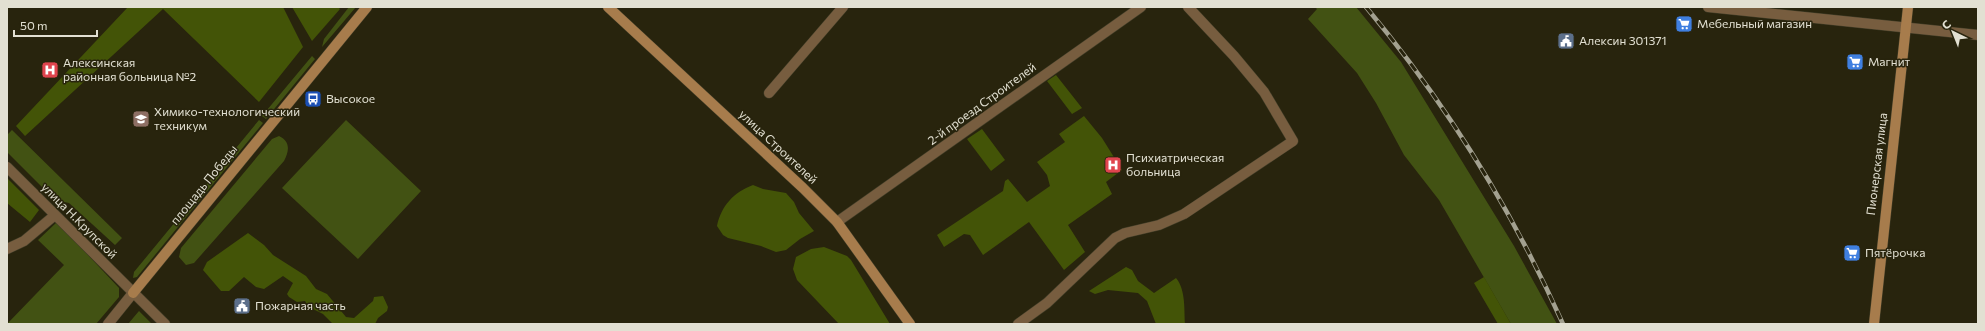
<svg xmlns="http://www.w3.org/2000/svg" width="1985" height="331" viewBox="0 0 1985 331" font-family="Commissioner,sans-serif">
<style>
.green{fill:#425213}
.forest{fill:#435407}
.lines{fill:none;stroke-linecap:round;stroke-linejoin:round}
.street-casing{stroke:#423e29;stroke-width:11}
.secondary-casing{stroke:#423e29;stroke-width:11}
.street{stroke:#775d3f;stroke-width:10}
.secondary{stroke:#a77c4c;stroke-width:10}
.rail-casing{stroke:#a3a190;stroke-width:4.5}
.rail{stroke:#28240d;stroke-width:3;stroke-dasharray:9;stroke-linecap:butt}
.labels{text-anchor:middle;stroke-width:3;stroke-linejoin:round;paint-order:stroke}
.poi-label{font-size:12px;fill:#e2e0d2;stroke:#28240d;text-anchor:start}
.street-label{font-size:12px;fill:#e2e0d2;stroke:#28240d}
</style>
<rect width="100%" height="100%" fill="#28240d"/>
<path class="green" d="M349 7H356L322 47 324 39Z
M1315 7H1356L1401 62 1514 246 1557 324H1511L1439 200 1404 155 1376 103 1357 73 1308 19 1317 9Z
M312 56 315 59 266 119 262 116Z
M259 120 263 123 137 277 133 278 134 272Z
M346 120 421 191 358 259 282 188Z
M12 130 122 238 115 245 69 203 55 200 7 152V135Z
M279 136C291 142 289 151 284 161L194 263 186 265 179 257 181 248 272 139Z
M57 222 119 288V297L96 324H7L64 265 38 240Z
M139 311 152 324H128Z"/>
<path class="forest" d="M128 7H283L303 47 259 102 163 9 25 136 16 126Z
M292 7H338L340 9 312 41Z
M1056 75 1082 108 1072 114 1047 81Z
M1084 116 1102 138 1122 170 1106 182 1112 194 1068 225 1085 252 1064 270 1029 222 983 255 970 235 964 234 944 247 937 235 1003 191 1005 181 1008 179 1027 202 1050 186 1047 175 1037 162 1065 142 1059 134Z
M982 129 1005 160 991 171 967 139Z
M7 178 39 210 30 222 7 203Z
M753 185 763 189 786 193 794 202 799 213 814 231 800 239 786 250 776 252 761 246 728 238 723 235 717 226C721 206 734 192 753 185Z
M248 233 264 245 273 255 306 276 316 289 327 294 346 317 354 318 373 301 374 297 383 296 388 307 387 311 378 318 375 324H333L323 314 309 307 305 301 297 302 289 297 287 294 293 283 283 276 264 289 256 287 244 277 229 291H221L203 270 207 262Z
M824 247 847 256 851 260 890 324H839L797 280 793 269 796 257 811 249Z
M1126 267 1132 270 1138 281 1154 293 1176 278C1186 290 1184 310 1185 324H1156L1147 301 1138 293 1108 290 1095 294 1089 291Z
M1484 277 1511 324H1498L1474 283Z"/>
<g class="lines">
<g class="street-casing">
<path id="street" d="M1708 7 1978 35
M769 93 843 7
M7 167 165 324
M837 222 1141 7
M7 249 24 241 55 215
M108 324 133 293
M1018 324 1047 303 1115 238 1125 233 1159 225 1184 214 1293 141 1264 92 1234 56 1188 7"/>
</g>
<g class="secondary-casing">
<path id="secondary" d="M608 7 803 188 837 222 910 324
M133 293 367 7
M1874 324 1908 7"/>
</g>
<use href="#street" class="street"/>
<use href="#secondary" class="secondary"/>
<g class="rail-casing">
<path id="rail" d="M1366 7C1446 103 1512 210 1563 324"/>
</g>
<use href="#rail" class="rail"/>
</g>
<defs>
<g id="supermarket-square" transform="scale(0.9)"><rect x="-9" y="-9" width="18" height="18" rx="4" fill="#3f7fe0" stroke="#28240d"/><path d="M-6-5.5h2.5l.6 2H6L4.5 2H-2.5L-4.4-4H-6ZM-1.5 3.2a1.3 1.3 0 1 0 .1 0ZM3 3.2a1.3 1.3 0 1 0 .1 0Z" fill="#fff"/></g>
<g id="civic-square" transform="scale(0.9)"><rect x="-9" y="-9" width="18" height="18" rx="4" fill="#5c6f8a" stroke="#28240d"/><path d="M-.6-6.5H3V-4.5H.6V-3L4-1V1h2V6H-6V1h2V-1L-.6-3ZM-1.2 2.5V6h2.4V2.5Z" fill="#fff"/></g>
<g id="hospital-square" transform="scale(0.9)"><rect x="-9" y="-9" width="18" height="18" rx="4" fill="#e0444e" stroke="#28240d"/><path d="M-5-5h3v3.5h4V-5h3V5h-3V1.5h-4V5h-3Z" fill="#fff"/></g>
<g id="bus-square" transform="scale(0.9)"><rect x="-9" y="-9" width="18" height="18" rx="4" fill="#1a4fb4" stroke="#28240d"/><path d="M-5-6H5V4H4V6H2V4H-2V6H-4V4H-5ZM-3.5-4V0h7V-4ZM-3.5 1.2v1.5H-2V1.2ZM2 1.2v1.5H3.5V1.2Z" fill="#fff"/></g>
<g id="university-square" transform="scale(0.9)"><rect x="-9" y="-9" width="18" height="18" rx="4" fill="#8d6e63" stroke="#28240d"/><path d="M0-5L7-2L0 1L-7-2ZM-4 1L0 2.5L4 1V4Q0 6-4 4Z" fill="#fff"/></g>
</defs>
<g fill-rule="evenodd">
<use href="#supermarket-square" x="1684" y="24"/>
<use href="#civic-square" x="1566" y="41"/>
<use href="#supermarket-square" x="1855" y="62"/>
<use href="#hospital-square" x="50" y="70"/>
<use href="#bus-square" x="313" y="99"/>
<use href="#university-square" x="141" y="119"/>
<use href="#hospital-square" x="1113" y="165"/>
<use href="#supermarket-square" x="1852" y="253"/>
<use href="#civic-square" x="242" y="306"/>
</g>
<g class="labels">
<g class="poi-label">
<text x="1697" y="28">Мебельный магазин</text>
<text x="1579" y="45">Алексин 301371</text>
<text x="1868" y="66">Магнит</text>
<text x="63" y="67">Алексинская<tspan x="63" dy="14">районная больница №2</tspan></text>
<text x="326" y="103">Высокое</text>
<text x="154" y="116">Химико-технологический<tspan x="154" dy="14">техникум</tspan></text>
<text x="1126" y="162">Психиатрическая<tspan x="1126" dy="14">больница</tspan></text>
<text x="1865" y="257">Пятёрочка</text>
<text x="255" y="310">Пожарная часть</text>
</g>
<g class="street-label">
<text transform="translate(982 104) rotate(-36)" y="4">2-й проезд Строителей</text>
<text transform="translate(778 147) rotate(43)" y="4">улица Строителей</text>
<text transform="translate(1877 164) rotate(-83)" y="4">Пионерская улица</text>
<text transform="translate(204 185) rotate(-51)" y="4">площадь Победы</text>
<text transform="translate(79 221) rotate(45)" y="4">улица Н.Крупской</text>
</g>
</g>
<rect width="1985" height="331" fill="none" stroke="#e2e0d2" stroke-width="16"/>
<g transform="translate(1953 32) rotate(317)" stroke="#28240d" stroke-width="3" paint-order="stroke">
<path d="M0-3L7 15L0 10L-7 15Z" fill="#e2e0d2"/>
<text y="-6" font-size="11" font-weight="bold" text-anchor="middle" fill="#e2e0d2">С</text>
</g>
<path d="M14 30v6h83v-6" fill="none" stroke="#e2e0d2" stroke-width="2"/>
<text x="20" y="30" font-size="12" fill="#e2e0d2" stroke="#28240d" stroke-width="3" paint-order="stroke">50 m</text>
</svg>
